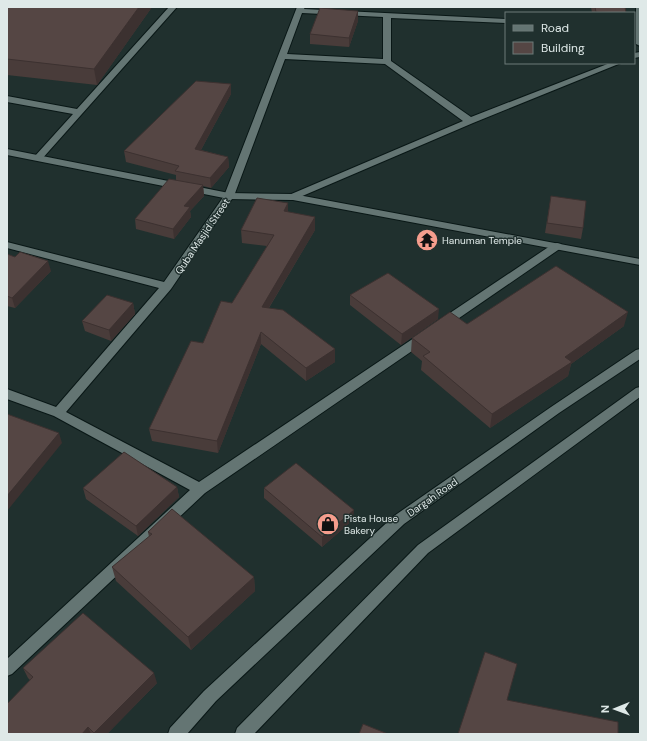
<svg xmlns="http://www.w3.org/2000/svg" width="647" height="741" viewBox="0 0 647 741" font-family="'DM Sans',sans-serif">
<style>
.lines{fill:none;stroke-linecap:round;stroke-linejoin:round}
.service-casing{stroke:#091716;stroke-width:2}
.minor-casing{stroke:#091716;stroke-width:2}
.tertiary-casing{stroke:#091716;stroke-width:2}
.secondary-casing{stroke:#091716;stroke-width:2}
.service{fill:#647573;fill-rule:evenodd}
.minor{fill:#647573;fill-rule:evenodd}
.tertiary{fill:#647573;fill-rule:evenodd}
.secondary{fill:#647573;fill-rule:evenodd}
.wall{fill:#493c3a}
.shaded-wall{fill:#3c3130}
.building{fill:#554644;stroke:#3c3130}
.labels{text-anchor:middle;stroke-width:3;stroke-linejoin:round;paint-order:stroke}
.street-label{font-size:10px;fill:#dfe9e8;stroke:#20302e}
.poi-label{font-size:10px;fill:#dfe9e8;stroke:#20302e;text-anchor:start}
</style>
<rect width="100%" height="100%" fill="#20302e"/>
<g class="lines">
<g class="service-casing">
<path id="service" d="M169 7H177L41 160H35L33 158 35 156 73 114 7 102V96L77 109Z"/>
</g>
<g class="minor-casing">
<path id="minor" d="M297 7H305L304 9 506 19V23L391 18V61L471 117 610 63H621L473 123 293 200 289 199 288 197 289 195 463 121 385 64 285 59 234 196 171 289 66 412 199 482 420 334H428L430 337 428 340 205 493 12 674 7 676V659L190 490 54 416 7 399V389L56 407 159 288 7 248V242L164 282 224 196ZM302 13 383 17V59L287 54Z
M636 7H640V46L636 44Z
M640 52V57L634 58V53Z
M557 243 561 244 562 246 561 248 446 327H438L436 324 438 321 553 244Z"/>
</g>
<g class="tertiary-casing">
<path id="tertiary" d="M7 149 229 193 293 194 640 259V265L293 200 229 199 7 155Z"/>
</g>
<g class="secondary-casing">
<path id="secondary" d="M640 349V359L559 413 404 524 216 701 187 734H168L170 728 204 691 394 516 551 407 636 350Z
M640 387V397L428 553 254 734H235L237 728 418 545 636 388Z"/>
</g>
<use href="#service" class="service"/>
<use href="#minor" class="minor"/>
<use href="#tertiary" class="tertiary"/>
<use href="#secondary" class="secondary"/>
</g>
<path class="wall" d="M7 7H152L97 85 7 75Z
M591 7H625L626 13H592Z
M358 11V21L349 47 310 44V34Z
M231 84V94L201 150 228 157 229 167 211 188 203 186 204 196 190 211 191 217 174 239 136 229 135 219 176 180V175L126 162 124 151Z
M551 196 583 228 581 239 545 233Z
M288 203V212L315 217V230L269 308 335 362 306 381 261 344 218 453 152 441 149 429 203 343 232 303 267 246 242 243 241 230Z
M7 254 51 271 15 308 7 306Z
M350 295 438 319 401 345 350 305Z
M133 303 135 314 111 341 85 331 82 321Z
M467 324 624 326 571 364 568 376 490 428 421 370 422 361 411 352 412 338Z
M177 487 179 497 138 536 86 499 83 488Z
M264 488 353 520 322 547 264 498Z
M148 532 254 577 255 591 191 650 116 581 112 567 149 537Z
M23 668 157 683 107 734H7L30 680 28 678Z"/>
<path class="shaded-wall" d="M139 7H152L97 85 94 69Z
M358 11V21L349 47V38Z
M231 84V94L196 159 195 149Z
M228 157 229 167 211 188 210 178Z
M203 185 204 196 190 211 191 217 174 239 173 229 184 206Z
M288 203V215L284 211Z
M315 217V230L262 319V307Z
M48 261 51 271 15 308 12 298Z
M133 303 135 314 111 341 109 330Z
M439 309 438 319 401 345 402 334Z
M628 312 624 326 571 364 568 376 490 428 492 414 565 357Z
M261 332V344L218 453 217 441Z
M335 349V362L306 381V368Z
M59 433 62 443 7 511V496Z
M177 487 179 497 138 536 136 526Z
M354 510 353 520 322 547V537Z
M254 577 255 591 191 650 188 637Z
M154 673 157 683 107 734H95L94 733Z
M88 727 91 734H82Z"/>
<path class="building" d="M7 7H139L94 69 7 59Z
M595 7H625L626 13 596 12Z
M320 8 358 11 349 38 310 34Z
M196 81 231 84 195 149 228 157 210 178 175 171 179 166 124 151Z
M169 179 203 185 184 206 190 207 173 229 135 219Z
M551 196 586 201 583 228 547 223Z
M257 198 288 203 284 211 315 217 262 307 283 310 335 349 306 368 261 332 217 441 149 429 191 341 203 343 221 301 232 303 274 235 241 230Z
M20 252 48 261 12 298 7 296V254L15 257Z
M556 266 628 312 565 357 572 362 492 414 423 356 430 352 412 338 450 312 467 324Z
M388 273 439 309 402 334 350 295Z
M107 295 133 303 109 330 82 321Z
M7 414 59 433 7 496Z
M124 452 177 487 136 526 83 488Z
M296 463 354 510 322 537 264 488Z
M172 509 254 577 188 637 112 567 152 534 148 532Z
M83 613 154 673 94 733 88 727 82 734H7V704L33 677 23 668Z
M485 652 517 664 507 700 618 722V734H458Z
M363 724 388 734H359Z"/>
<defs>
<g id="temple-disc" transform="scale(1.15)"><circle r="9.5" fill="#f59d8d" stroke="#20302e"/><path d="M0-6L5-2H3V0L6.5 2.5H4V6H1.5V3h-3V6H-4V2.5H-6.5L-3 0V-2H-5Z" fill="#111"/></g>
<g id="shop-disc" transform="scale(1.15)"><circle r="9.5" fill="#f59d8d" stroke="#20302e"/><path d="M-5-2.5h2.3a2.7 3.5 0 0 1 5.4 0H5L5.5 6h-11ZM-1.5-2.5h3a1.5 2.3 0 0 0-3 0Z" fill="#111"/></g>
</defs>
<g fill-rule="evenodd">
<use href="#temple-disc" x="427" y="240"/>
<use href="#shop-disc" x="328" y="524"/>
</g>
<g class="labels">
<g class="street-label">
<text transform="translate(202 236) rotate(-56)" y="4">Quba Masjid Street</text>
<text transform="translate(432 497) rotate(-35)" y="4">Dargah Road</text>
</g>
<g class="poi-label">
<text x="442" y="244">Hanuman Temple</text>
<text x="344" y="522">Pista House<tspan x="344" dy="12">Bakery</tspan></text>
</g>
</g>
<rect width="647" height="741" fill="none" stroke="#dfe9e8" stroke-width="16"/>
<rect x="505" y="12" width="130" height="52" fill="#20302e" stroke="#6c7a78"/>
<rect x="513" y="25" width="20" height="6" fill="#647573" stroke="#6c7a78"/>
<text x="541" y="32" font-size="12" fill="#dfe9e8">Road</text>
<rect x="513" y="42" width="20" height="12" fill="#554644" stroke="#6c7a78"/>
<text x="541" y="52" font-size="12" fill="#dfe9e8">Building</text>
<g transform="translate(615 709) rotate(269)" stroke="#20302e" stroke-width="3" paint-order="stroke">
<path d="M0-3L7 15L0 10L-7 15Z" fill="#dfe9e8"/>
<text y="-6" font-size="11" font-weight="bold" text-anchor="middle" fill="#dfe9e8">N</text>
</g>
</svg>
